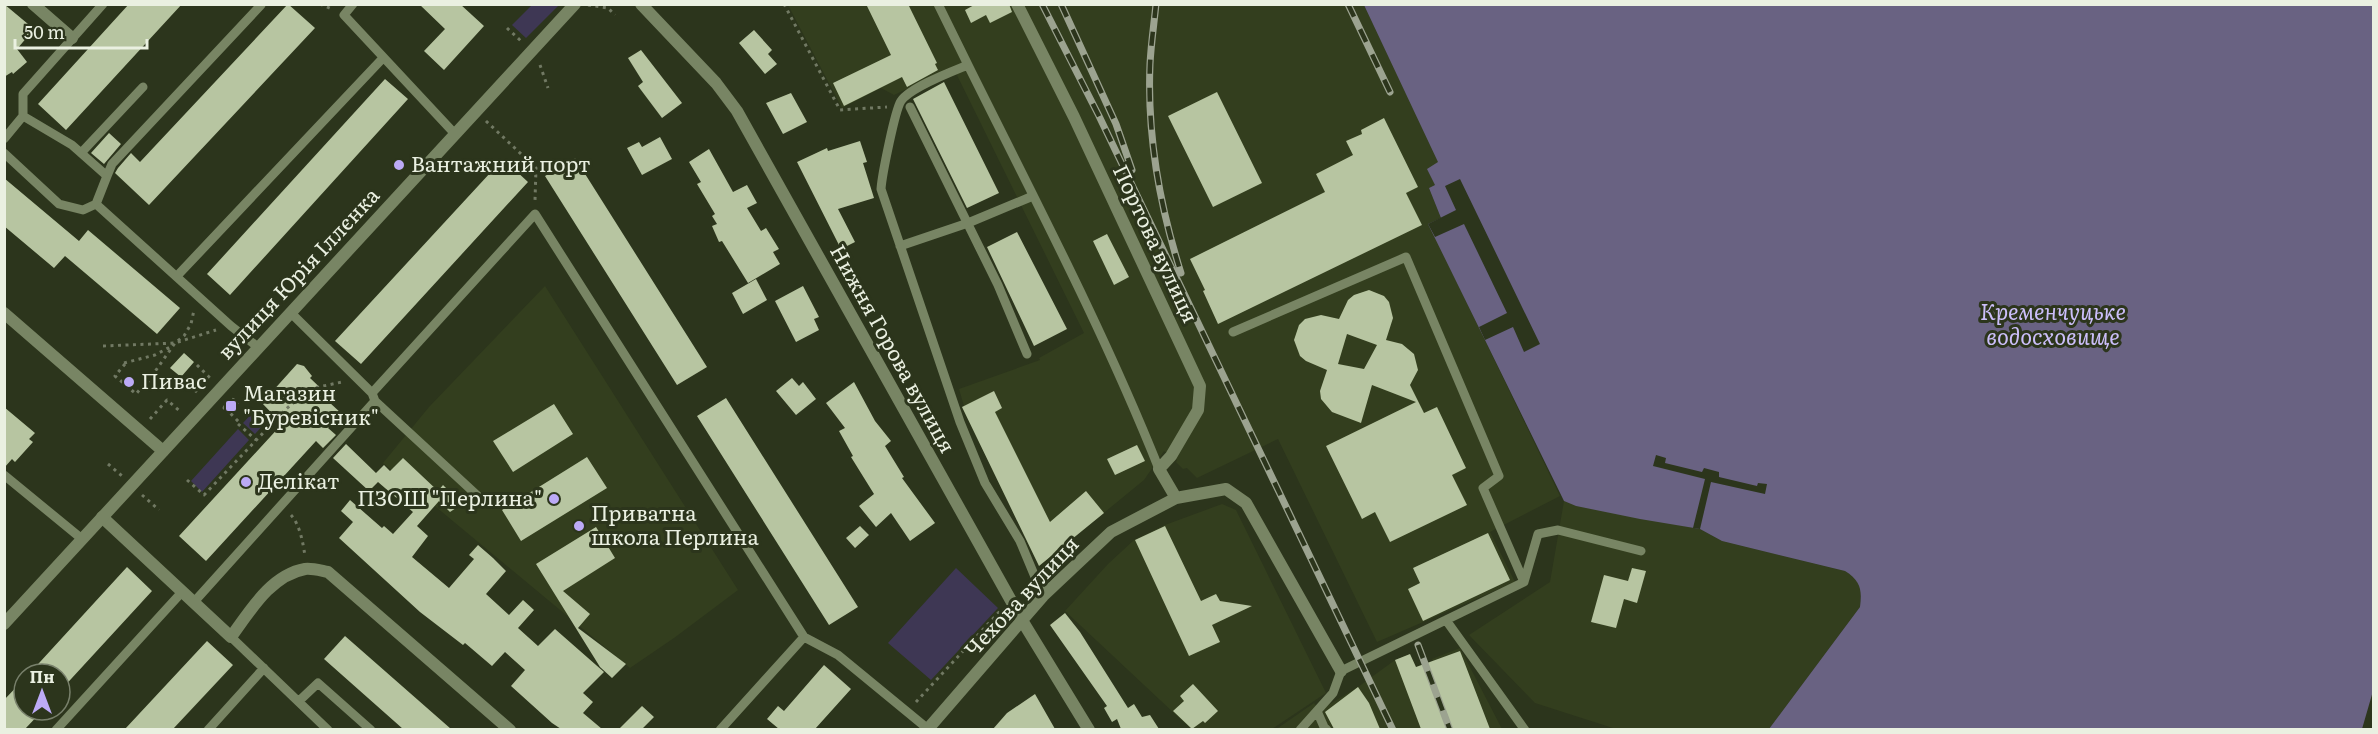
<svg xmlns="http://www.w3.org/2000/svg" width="2378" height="734" viewBox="0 0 2378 734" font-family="Literata,serif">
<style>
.built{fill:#333e1e}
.green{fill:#3e3754}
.water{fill:#696282}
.pier{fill:#2c351c}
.building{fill:#b7c5a1;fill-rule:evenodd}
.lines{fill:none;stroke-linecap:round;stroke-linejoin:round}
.path{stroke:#717963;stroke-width:3;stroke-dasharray:3 4.5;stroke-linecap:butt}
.service{stroke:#788564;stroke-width:9}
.minor{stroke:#788564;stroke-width:12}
.tertiary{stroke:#788564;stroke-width:12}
.rail-casing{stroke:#9ca390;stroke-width:7}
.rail{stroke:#2c351c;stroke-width:4.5;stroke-dasharray:14;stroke-linecap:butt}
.poi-dot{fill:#bcaaf6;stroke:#2c351c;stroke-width:2}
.labels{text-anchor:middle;stroke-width:6;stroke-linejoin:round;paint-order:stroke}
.poi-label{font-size:21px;fill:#eaf0e1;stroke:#2c351c;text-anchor:start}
.street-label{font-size:21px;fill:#eaf0e1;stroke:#2c351c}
.water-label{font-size:22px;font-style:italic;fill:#cbbef9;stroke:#2c351c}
</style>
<rect width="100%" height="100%" fill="#2c351c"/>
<path class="built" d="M788 5H1364L1439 162 1435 185 1429 188 1441 218 1429 224 1560 496 1490 532 1515 582 1377 642 1278 439 1197 478 1187 468 1183 469 1176 462 1177 460 1164 451 1144 480 1039 566 962 407 964 406 959 389 1040 360 1039 358 1084 333 953 67 894 95 881 88 842 108Z
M545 286 738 590 674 638 630 668 383 463 429 407Z
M1564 501 1576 506 1700 529 1722 541 1845 571 1854 576 1861 587 1860 607 1769 729H1616L1535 703 1469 635 1550 582Z
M1222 504 1236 510 1326 693 1272 729H1191L1065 611 1108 564 1134 540 1165 525Z
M1460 648 1502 729H1458L1432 659Z
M1410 654 1439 729 1275 730 1314 703 1320 710 1358 687 1395 660Z"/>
<path class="green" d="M532 5H559L526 38 512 25Z
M276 407 278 409 255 434 243 423 256 409 267 412Z
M238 429 249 440 202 492 191 481Z
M956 568 998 608 931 680 888 643Z"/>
<path class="water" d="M1364 5H2373V729H1769L1860 607C1862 590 1861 581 1845 571L1722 541 1700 529 1640 519 1576 506 1564 501 1428 224 1441 218 1429 188 1435 185 1427 169 1438 162Z"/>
<path class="pier" d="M1460 179 1540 344 1524 352 1513 327 1485 340 1479 327 1507 313 1464 224 1435 237 1428 224 1456 210 1445 186Z
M1656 455 1666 458 1665 463 1702 472 1704 468 1719 472V477L1757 486 1758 483 1767 484 1765 494 1711 482 1700 529 1693 528 1705 479 1653 466Z
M2373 691V729H2362Z"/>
<path class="building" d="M4 4 34 29 17 49 27 62 13 74 12 72 4 77Z
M129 4H182L66 130 38 104Z
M288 4 315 28 149 205 115 173 118 168 131 153 140 162Z
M419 4H460L484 26 444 70 424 51 445 29Z
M866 4H908L937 63 935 64 938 70 907 87 902 77 844 106 833 83 891 55Z
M976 4H1009L1012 12 990 23 986 15 971 23 965 10Z
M754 30 772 50 768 54 777 64 765 74 739 43Z
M641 50 682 103 662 118 638 86 643 82 628 58Z
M385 79 408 99 230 295 207 274Z
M944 82 999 193 967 208 913 99Z
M1217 92 1262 183 1213 207 1168 116Z
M791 93 807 122 783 134 766 103Z
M1384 118 1418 187 1406 193 1422 225 1218 324 1203 291 1205 290 1190 259 1325 192 1316 174 1353 155 1346 141 1362 134 1361 130Z
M109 133 121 144 104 164 91 153Z
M660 137 672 159 642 175 627 148 639 142 642 147Z
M860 141 867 162 863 163 874 198 838 209 855 242 841 249 797 162 827 148 828 151Z
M709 149 733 192 747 185 757 203 747 208 761 231 766 228 779 249 773 252 780 264 748 283 722 241 719 242 712 226 717 224 712 216 715 214 697 184 701 182 689 162Z
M575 158 707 367 677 385 545 176Z
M503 159 528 182 361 364 335 341Z
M4 178 79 241 88 230 180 308 157 334 65 256 54 268 4 226Z
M1017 232 1067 329 1034 346 987 247Z
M1107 234 1129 277 1114 285 1093 241Z
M756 279 767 300 743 314 732 293Z
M803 286 819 317 814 319 819 330 796 342 775 301Z
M1369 290 1384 296 1389 302 1393 318 1386 340 1402 344 1414 354 1418 370 1410 385 1424 413 1437 407 1466 468 1452 475 1467 505 1390 542 1375 512 1362 519 1326 446 1416 402 1372 385 1361 423 1332 412 1321 399 1320 391 1327 370 1306 361 1300 356 1294 340 1299 325 1305 319 1321 315 1339 319 1348 300 1354 295ZM1347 334 1377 345 1364 369 1338 364Z
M184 353 194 362 181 377 170 368Z
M297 364 304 366 312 376 310 378 332 399 329 402 342 414 328 428 336 435 323 448 316 441 206 561 179 536 282 424 262 403Z
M792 378 799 386 803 382 816 399 796 415 776 391Z
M854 382 875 421 891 441 885 446 904 477 902 478 935 523 910 541 891 513 876 527 859 506 874 494 851 457 853 456 839 431 845 428 826 403Z
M994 391 1002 408 995 412 1050 522 1086 491 1104 513 1039 566 962 407Z
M726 398 858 607 829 625 697 416Z
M554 404 573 434 513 472 493 441Z
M4 407 35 433 29 439 33 442 15 462 12 459 4 468Z
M346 444 376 473 384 465 390 471 403 458 438 491 443 485 462 504 450 512 439 501 417 526 428 536 412 557 449 588 474 559 469 555 478 545 493 558 506 571 486 594 509 615 523 600 534 610 518 628 538 646 555 629 604 672 583 693 593 702 583 713 602 729H561L552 723 511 686 525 670 505 652 492 666 465 643 463 645 420 612 339 538 353 522 341 511 350 500 382 528 384 526 393 534 413 512 378 482 369 491 333 458Z
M1137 445 1145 461 1115 475 1107 459Z
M587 457 607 488 521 541 502 510Z
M860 526 869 535 855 548 846 538Z
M1165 526 1201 601 1216 594 1220 601 1252 606 1212 625 1220 642 1189 656 1135 540Z
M596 527 615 558 563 591 590 614 578 628 626 664 612 678 600 667 536 564Z
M1488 533 1510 580 1423 621 1408 589 1420 583 1413 568Z
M127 567 152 591 60 691V674H29Z
M1632 568 1646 571 1637 603 1624 599 1616 628 1591 622 1604 575 1628 581Z
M1065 613 1080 632 1128 708 1134 704 1142 717 1150 715 1159 729H1121L1117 719 1112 722 1104 708 1107 706 1050 625Z
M345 636 451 729H403L324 659Z
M207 641 233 665 173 729H125Z
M1460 651 1490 729H1421L1395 660 1410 654 1416 667Z
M824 665 851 689 815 729H779L767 719 778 706 784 711Z
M24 679V710H43L25 729H4V700Z
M1193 684 1218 711 1205 723 1203 721 1192 729 1173 711 1184 701 1180 696Z
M1358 687 1369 703 1380 729H1334L1325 712Z
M1035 694 1055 729H993L1007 713Z
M642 706 654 717 642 729H619Z"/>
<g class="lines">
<path class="path" d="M320 4 332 9
M784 4 840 110 887 107
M588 5 608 8 615 15
M507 28 521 41
M540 65 548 88
M486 121 536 168 535 200
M103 346 175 343 216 330
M124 363 155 355 170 347
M125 364 115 376 136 394 146 382
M197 365 210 378
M183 381 197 392
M147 383 175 343 184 336 191 324 194 310
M269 391 279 400 309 389 342 382
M232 399 238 402 229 412 240 423
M225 406 224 408 229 412
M150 419 167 400 181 412
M238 424 256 440
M108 464 122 476
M187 480 204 495 284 411 309 389
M142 495 159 510
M291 515C300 525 303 543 305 556
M916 702 1001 610"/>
<path class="service" d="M353 4 344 15 455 134
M938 4 968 65
M910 107 998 285 1027 354
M23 116 72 145 107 176 96 204 231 326 259 348
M4 139 23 116V94L103 4
M4 153 59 204 83 210 96 204
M81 153 143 87
M107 176 112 164 261 5
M900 246 968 223 1033 196
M177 276 383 58
M291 313 372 393 375 401 480 498
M1233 332 1406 257 1499 476 1483 488 1524 582
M372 393 535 214 804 637 720 730
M4 475 82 539
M1043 596 1020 541 985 483 960 422 881 189C882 175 895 110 901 101 911 87 951 72 968 65 1034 198 1104 331 1159 469
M194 602 375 401
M1446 620 1525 730
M231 637 328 730
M804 637 838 655 928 729
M299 701 318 683 371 730
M1317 711 1324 727 1327 730
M56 730 182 592
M208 730 264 668
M1300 730 1333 693 1341 671 1524 582 1538 534 1558 530 1641 551"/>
<path class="minor" d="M33 4 72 38
M641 4 716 83 737 111 1023 622 1089 730
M1017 4 1074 117 1200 386 1198 410 1171 456 1159 469 1176 498
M4 313 163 451
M102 517 231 637C250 611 271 575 305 569 312 568 322 571 328 572L510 730
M927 730 1043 596 1111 532 1176 498 1226 489 1246 503 1341 671"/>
<path class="tertiary" d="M4 624 575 4"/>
<g class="rail-casing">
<path id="rail" d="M1042 4 1099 116 1393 730
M1061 4 1116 124 1132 170
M1156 4C1154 24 1151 44 1150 64 1147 135 1160 207 1181 273
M1348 4 1390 92
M1418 645 1450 730"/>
</g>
<use href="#rail" class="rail"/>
</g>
<g class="poi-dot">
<circle cx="399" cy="165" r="6"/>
<circle cx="129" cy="382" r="6"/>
<rect x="225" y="400" width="12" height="12" rx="3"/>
<circle cx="246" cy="482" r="6"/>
<circle cx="554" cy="499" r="6"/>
<circle cx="579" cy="526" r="6"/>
</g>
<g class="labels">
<g class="poi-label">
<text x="411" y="172">Вантажний порт</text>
<text x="141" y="389">Пивас</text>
<text x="243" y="401">Магазин<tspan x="243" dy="24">"Буревісник"</tspan></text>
<text x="258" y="489">Делікат</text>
<text x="542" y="506" text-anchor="end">ПЗОШ "Перлина"</text>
<text x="591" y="521">Приватна<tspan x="591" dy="24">школа Перлина</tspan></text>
</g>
<g class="street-label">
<text transform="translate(1155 244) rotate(65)" y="7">Портова вулиця</text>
<text transform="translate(299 274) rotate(-47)" y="7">вулиця Юрія Іллєнка</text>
<text transform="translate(892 349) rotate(61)" y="7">Нижня Горова вулиця</text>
<text transform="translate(1022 597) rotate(-47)" y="7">Чехова вулиця</text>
</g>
<g class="water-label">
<text x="2053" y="320">Кременчуцьке<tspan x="2053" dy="25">водосховище</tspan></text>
</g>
</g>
<rect width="2378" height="734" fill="none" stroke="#eaf0e1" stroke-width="12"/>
<g transform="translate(42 692)"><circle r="28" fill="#2c351c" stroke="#78806b" stroke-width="1.5"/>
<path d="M0-4.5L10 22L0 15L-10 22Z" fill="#bcaaf6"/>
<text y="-9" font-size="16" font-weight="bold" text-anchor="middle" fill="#eaf0e1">Пн</text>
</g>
<path d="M15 39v9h132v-9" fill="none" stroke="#eaf0e1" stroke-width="3"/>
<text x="24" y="39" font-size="18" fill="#eaf0e1" stroke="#2c351c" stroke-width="4.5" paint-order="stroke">50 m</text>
</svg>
